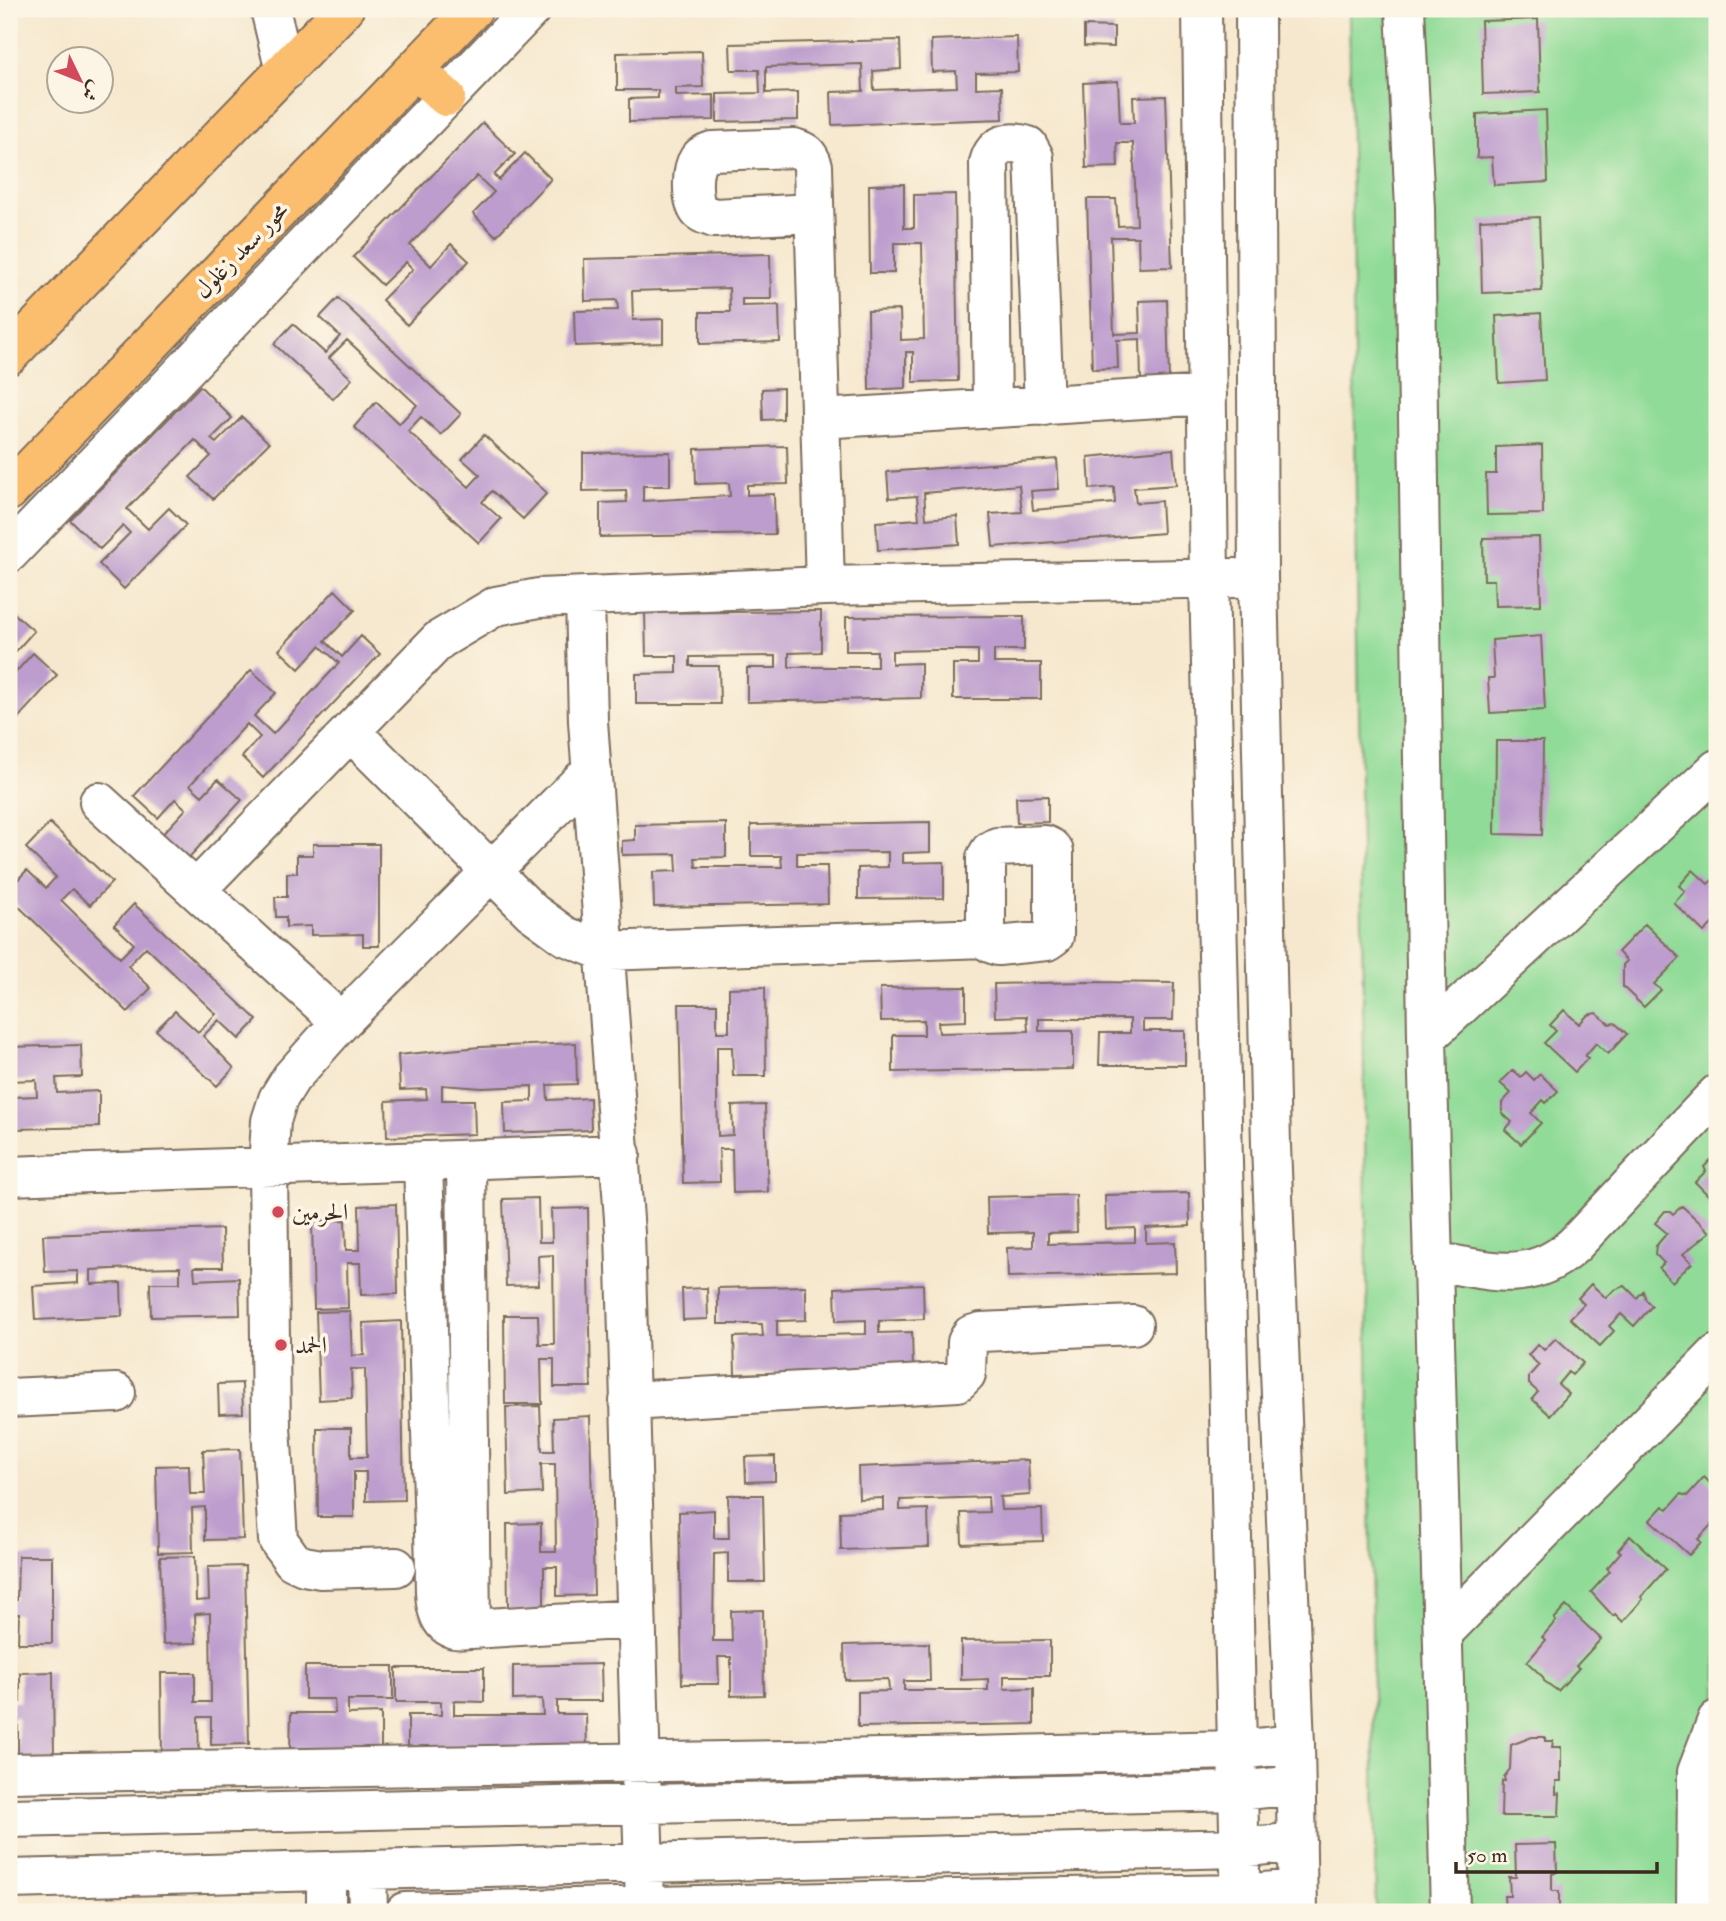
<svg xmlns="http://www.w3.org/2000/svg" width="1726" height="1921" viewBox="0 0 1726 1921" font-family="'IM FELL Double Pica',Amiri,serif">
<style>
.green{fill:#90db97;stroke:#66825a;stroke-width:2}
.building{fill:#bd9dce}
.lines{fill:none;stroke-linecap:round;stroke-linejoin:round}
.minor-casing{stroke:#7c6c5c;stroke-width:42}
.major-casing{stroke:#7c6c5c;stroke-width:42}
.minor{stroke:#fff;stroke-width:38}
.major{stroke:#fbbd6e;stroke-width:38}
.poi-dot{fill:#d1495b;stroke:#fcf5e5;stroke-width:2.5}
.labels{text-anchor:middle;stroke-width:7;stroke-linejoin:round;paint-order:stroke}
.street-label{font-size:24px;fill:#3b2a1e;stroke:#fcf5e5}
.poi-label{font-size:24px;fill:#3b2a1e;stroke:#fcf5e5;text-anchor:start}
</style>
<rect width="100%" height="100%" fill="#fcf5e5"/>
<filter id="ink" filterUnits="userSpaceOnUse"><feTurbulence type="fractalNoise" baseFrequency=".0143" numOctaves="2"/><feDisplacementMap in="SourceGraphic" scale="14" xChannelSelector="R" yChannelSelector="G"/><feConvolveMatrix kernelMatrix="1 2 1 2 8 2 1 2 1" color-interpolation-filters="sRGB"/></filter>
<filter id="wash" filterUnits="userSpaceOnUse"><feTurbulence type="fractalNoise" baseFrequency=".00686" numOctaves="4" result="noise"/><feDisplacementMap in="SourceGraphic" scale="28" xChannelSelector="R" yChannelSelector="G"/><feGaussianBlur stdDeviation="1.57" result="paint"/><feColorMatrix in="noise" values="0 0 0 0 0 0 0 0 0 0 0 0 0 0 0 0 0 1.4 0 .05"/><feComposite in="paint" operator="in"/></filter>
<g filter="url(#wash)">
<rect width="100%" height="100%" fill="#f6e8ce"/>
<path class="green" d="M1349 9H1717V1912H1376Z"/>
<g id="blocks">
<path class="building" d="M1538 19 1540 92 1483 94 1481 21Z
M1084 26 1114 27V47L1084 46Z
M1017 37 1018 72 976 73V88L1002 87 1003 119 832 125 831 92 863 91 862 64 766 67V93L798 92V120L717 122V94L760 93 759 70H731L730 44 900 40 901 69 873 71 874 90 957 87 956 71 932 72 931 40Z
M702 51 703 87 676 88V96L714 95V120L629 122V99L658 98V90H617V53Z
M1118 81 1120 123H1134L1133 97 1166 96 1172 267 1139 268 1138 237H1111L1114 334 1140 333 1139 301 1167 300 1169 382H1141L1140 339 1117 340 1118 368 1092 369 1087 199H1116L1118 226 1137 225 1133 143H1117L1118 167 1086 168 1083 83Z
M1546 110 1548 182 1494 185 1492 157 1477 158V114Z
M483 123 515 154 494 175 499 180 525 153 551 179 496 236 473 214 494 192 477 176 410 245 431 266 451 244 469 261 407 325 382 300 413 269 406 262 382 285 353 257Z
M904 184V228H914V195L955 194 958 381 913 382V352H906V388L869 390 868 311 900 310 901 340 924 339 922 243H894V273H870L869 185Z
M1539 217 1542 291 1482 293 1480 220Z
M770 254 771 299H742V306L779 305 780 342 700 344V312H730L729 288 632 291 633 320 663 319V343L575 346 574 311 618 310 617 300 585 301 584 259Z
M338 298 461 414 441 435 421 417 408 431 469 487 480 475 462 459 484 435 547 493 523 519 492 491 482 502 501 519 479 543 354 427 376 402 399 424 417 405 347 340 329 358 352 379 333 399 274 344 293 324 325 353 340 336 320 317Z
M1541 313 1545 380 1499 383 1496 316Z
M200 386 232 418 211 439 216 443 242 417 269 443 213 499 190 477 211 456 195 440 127 509 148 529 169 508 186 525 124 589 99 564 130 533 123 526 100 549 70 520Z
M783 388V419L763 420 762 389Z
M1542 445 1543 514 1487 515 1486 474H1496V447Z
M787 446 788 484 747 485V495L774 494 775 534 600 537V503L627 502 626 490 583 491V453L670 452V486H643V501L730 496 729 483 696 484 695 449Z
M1173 449 1176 485 1134 488 1136 503 1161 501 1163 533 993 547 990 514 1022 512 1019 485 924 493 926 519 957 516 959 544 878 550 876 522 919 519 917 496 889 498 887 472 1057 459 1059 489 1031 491 1033 510 1115 503 1114 487 1090 489 1088 457Z
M1539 537 1541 605 1495 606 1494 580H1484L1483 538Z
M335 590 355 610 325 641 342 657 361 636 380 654 263 778 242 757 260 737 247 724 190 785 202 796 218 779 242 800 183 864 157 840 186 809 175 799 158 818 134 796 251 670 276 693 254 716 273 734 339 663 320 646 299 669 279 650Z
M9 609 34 631 9 659Z
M821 611V652L789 653V667H877V651H846V617L1024 616V650H994V663H1041V699H953V664H978V650H935L892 651V664L921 663V698L747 702V668H776V656L690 657V666H719L720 704H636V674L677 673V656H646L645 613Z
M1541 636 1545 710 1490 713 1488 678H1494L1492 640Z
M33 653 57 675 9 728V666L16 672Z
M1496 741H1543L1542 835 1495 834Z
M1048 796V822L1017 823 1016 797Z
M930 822V852L903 853V863L944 862V898L858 899V868L888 867V852L797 853V866H827L828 904 654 907 653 872 677 871 676 854 622 855V841L635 840V825L726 823V857L695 858 696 867H782L781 856H751V825Z
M50 823 112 882 90 905 72 889 61 900 120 958 134 944 114 925 134 904 257 1020 239 1039 219 1020 203 1036 234 1068 217 1086 156 1030 175 1011 198 1032 216 1014 146 947 128 966 151 988 128 1012 9 897V889L27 870 46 888 56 877 26 848Z
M313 844H379V946H363V934L311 935V926L286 927V917H276L275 897H287V873H297V855H313Z
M1693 870 1708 884 1717 876V913L1714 916 1717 919 1704 932 1674 903 1685 891 1679 886Z
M1645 924 1680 958 1654 984 1661 990 1644 1007 1623 987V965L1627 961 1618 952Z
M1084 982 1174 983 1173 1020H1143V1031H1185V1065H1099L1100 1033H1130V1019H1039V1031H1073V1069L893 1072V1035H924V1020L881 1021 880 988 966 987V1021L938 1022 939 1033 1028 1031 1027 1016 995 1017 994 984Z
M765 987 766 1076H733L732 1047H717V1092L718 1136 733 1135 732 1106 765 1105 768 1192 733 1193 732 1149H719L720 1182 683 1183 679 1004H717V1032H729V988Z
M1564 1010 1579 1024 1588 1015 1596 1013 1609 1024 1615 1023 1627 1034 1608 1054 1596 1043 1585 1056 1588 1058 1575 1072 1544 1043 1556 1031 1550 1025Z
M576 1043 577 1084 547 1085 548 1100 590 1098 591 1130 505 1133 504 1102 532 1101V1086L482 1088 442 1085V1100H474L475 1134 387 1137 386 1101 427 1099 426 1089 400 1090 398 1055 480 1047Z
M81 1045 82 1077 56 1078 57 1093 99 1091V1127L14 1129 13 1097 37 1096 36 1080 9 1081V1047Z
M1513 1070 1521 1077 1526 1072 1534 1080 1540 1074 1558 1091 1546 1103 1543 1100 1531 1113 1541 1123 1521 1144 1505 1130 1512 1122 1502 1113V1103L1511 1093 1500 1083Z
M1717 1153V1204L1695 1182 1706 1171 1704 1167Z
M1189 1193 1190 1226 1146 1228V1243L1175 1242 1176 1273 1008 1277 1007 1248 1033 1247V1232L988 1233 987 1197 1076 1195 1077 1232 1048 1233V1244L1135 1242V1228L1106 1229 1105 1195Z
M538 1198 539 1242H552L551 1209 588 1208 591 1387H554V1359H541L542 1404H505L504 1315H538L539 1344H554L553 1255 538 1256 539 1285 506 1286 503 1199Z
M396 1204 398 1294 361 1295 360 1263H347L348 1308 314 1309 312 1221 345 1220 346 1250H360L359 1206Z
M1682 1206 1710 1232 1683 1254 1692 1263 1672 1282 1659 1268 1664 1263 1655 1254 1656 1246 1667 1233 1655 1223 1665 1211H1670L1673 1214Z
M222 1229 223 1267H194L195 1280 239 1278 240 1315 151 1317 150 1283H180V1267L134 1268 91 1270V1284L121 1283 122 1316 35 1320 33 1286 78 1283V1271L45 1272 43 1235Z
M923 1284 924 1319 879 1321V1333L912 1332 913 1369 735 1374 734 1337 763 1336 762 1324H718V1288L806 1286V1320L777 1321V1336L866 1334V1320L836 1321 835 1288Z
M1591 1284 1606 1298 1614 1290 1625 1286 1637 1298 1643 1291 1646 1300 1652 1306 1634 1326 1621 1314 1609 1326 1614 1331 1600 1346 1570 1318 1584 1304 1578 1298Z
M707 1288 708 1319 683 1320 682 1289Z
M350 1311 352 1356 364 1355 363 1323 401 1321 404 1500 366 1501V1472H354V1517H318L317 1428H351V1457H367L365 1369H351L352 1398 319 1400 316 1312Z
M1556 1338 1583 1363 1572 1375 1568 1372 1558 1384 1569 1394 1550 1415 1532 1399 1538 1392 1529 1384V1376L1539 1365 1528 1355 1538 1344 1544 1350Z
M242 1383 243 1413 219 1414 218 1384Z
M540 1406 542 1451H554L553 1418 590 1416 594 1595 557 1596V1567H544V1612H508L507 1524 541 1523V1552H556L555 1464H541L542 1493 508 1495 506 1407Z
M240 1449 243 1539 205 1540V1507L192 1508 193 1552 158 1553 156 1466 189 1465 190 1494H205L203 1450Z
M775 1456V1481L746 1482 745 1457Z
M1028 1460 1030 1495 1000 1497 1001 1510 1042 1509 1043 1541 962 1544 961 1513 989 1512 988 1497 900 1500V1510L928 1509 929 1547 841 1550 840 1512 883 1510V1498L859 1499 858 1467Z
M1704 1477 1717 1490V1523L1714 1527 1711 1525 1698 1539 1701 1542 1689 1555 1650 1520 1663 1506 1668 1509 1681 1494 1687 1496Z
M728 1495H763L765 1582H728V1553L714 1554 713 1641H732L731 1611 763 1610 764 1695 731 1696V1657H718L719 1684H682L679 1512 714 1510V1538H729Z
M1630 1536 1666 1569 1641 1597 1643 1599 1623 1622 1615 1614 1613 1616 1591 1592 1610 1571 1607 1568 1621 1552 1618 1550Z
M18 1556H52V1643H18L19 1614H9V1601L17 1600Z
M195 1556 196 1601 209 1600 208 1567 245 1566 249 1744 211 1745V1717H198L199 1761 162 1762 161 1673H195V1702H211L210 1613 195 1614 196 1643 163 1644 160 1557Z
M1566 1606 1601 1639 1576 1666 1579 1668 1558 1691 1544 1681 1543 1677 1527 1662 1546 1640 1542 1637 1556 1621 1554 1619Z
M1050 1640V1676H1004V1689L1034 1688V1724L858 1727V1692L889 1691 888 1679 845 1680 844 1645 929 1643 930 1681H904V1690H988V1679L961 1680V1641Z
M601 1664 602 1701H557V1714H586L587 1751 408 1753V1715H441V1702H396V1668H484V1702L454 1701V1715H543L542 1699 513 1700V1666Z
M305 1666H393V1700H348V1714L381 1713V1750L290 1751 291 1713H335L334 1699H305Z
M53 1672 54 1761H18V1717H9V1702H20V1673Z
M1532 1737H1545V1741H1553L1552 1747H1561V1781H1556V1794L1560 1793 1559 1816H1501L1502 1781H1505L1504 1777 1510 1769 1511 1745Z
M1556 1844 1557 1872 1552 1874V1891H1559V1910L1505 1911 1504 1896H1510L1509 1877H1516L1515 1845Z"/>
</g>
</g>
<g filter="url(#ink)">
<use href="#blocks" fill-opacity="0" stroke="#7c6c5c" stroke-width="2"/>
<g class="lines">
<g class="minor-casing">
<path id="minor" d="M270 9 285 71
M1202 9 1209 580 1241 1912
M1255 9 1258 577 1271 1145 1295 1744 1298 1912
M1405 9 1415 208 1427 1037 1450 1912
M813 213 714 218C709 216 703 215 699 211 691 201 691 170 698 160 701 155 706 153 712 151L794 148C805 151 809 154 813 166L825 586
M992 407 989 163C994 143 1010 140 1028 146L1034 157 1044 406
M820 419 1207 395
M9 553 531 9
M585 598 588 721 625 1233 645 1906
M350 731 532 912 565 936 603 951 986 938
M99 802 341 1022
M1045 845 1051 848 1054 852V936L1047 941 998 946 990 943 986 938V858L990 851 997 847Z
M196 890 439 640 496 606 539 598 825 586 1235 578
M1427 1037 1717 769
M466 1160 471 1629
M423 1161 435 1567C435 1585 431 1622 454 1629 459 1630 466 1629 471 1629L636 1619
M9 1176 621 1154
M1432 1261C1487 1269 1528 1287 1574 1245L1717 1094
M9 1398 116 1393
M629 1401 958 1382 966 1374 967 1342 971 1335 981 1332 1133 1325
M396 1567 321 1569 304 1566 293 1561 278 1540 271 1427 268 1167 271 1121 278 1099 291 1078 341 1022 592 770
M1443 1633 1717 1354
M9 1773 790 1760 1237 1750 1295 1744
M9 1818 1238 1791 1296 1785
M367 1870 368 1912
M326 1871V1912
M9 1879 1239 1848 1297 1842
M405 1912 955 1899 1240 1894 1297 1889
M1696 1912 1697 1772 1717 1720"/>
</g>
<g class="major-casing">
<path id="major" d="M416 70 446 97
M9 355 344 9
M9 491 473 9"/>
</g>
<use href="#minor" class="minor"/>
<use href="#major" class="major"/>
</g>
</g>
<g class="poi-dot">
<circle cx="278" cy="1212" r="7"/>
<circle cx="281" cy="1345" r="7"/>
</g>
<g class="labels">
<g class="street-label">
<text transform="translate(241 250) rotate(-46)" y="8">محور سعد زغلول</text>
</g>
<g class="poi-label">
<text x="292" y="1220">الحرمين</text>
<text x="295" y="1353">الحمد</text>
</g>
</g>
<rect width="1726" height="1921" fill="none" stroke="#fcf5e5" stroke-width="35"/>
<g transform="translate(80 80) rotate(133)"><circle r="33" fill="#fcf5e5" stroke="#afa495" stroke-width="2"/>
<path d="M0-5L12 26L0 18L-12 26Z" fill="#d1495b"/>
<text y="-10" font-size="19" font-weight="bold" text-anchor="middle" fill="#3b2a1e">ش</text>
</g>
<path d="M1456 1862v10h201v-10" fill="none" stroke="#3b2a1e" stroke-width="3.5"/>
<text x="1467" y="1862" font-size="21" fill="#3b2a1e" stroke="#fcf5e5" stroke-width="5" paint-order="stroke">50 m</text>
</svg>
